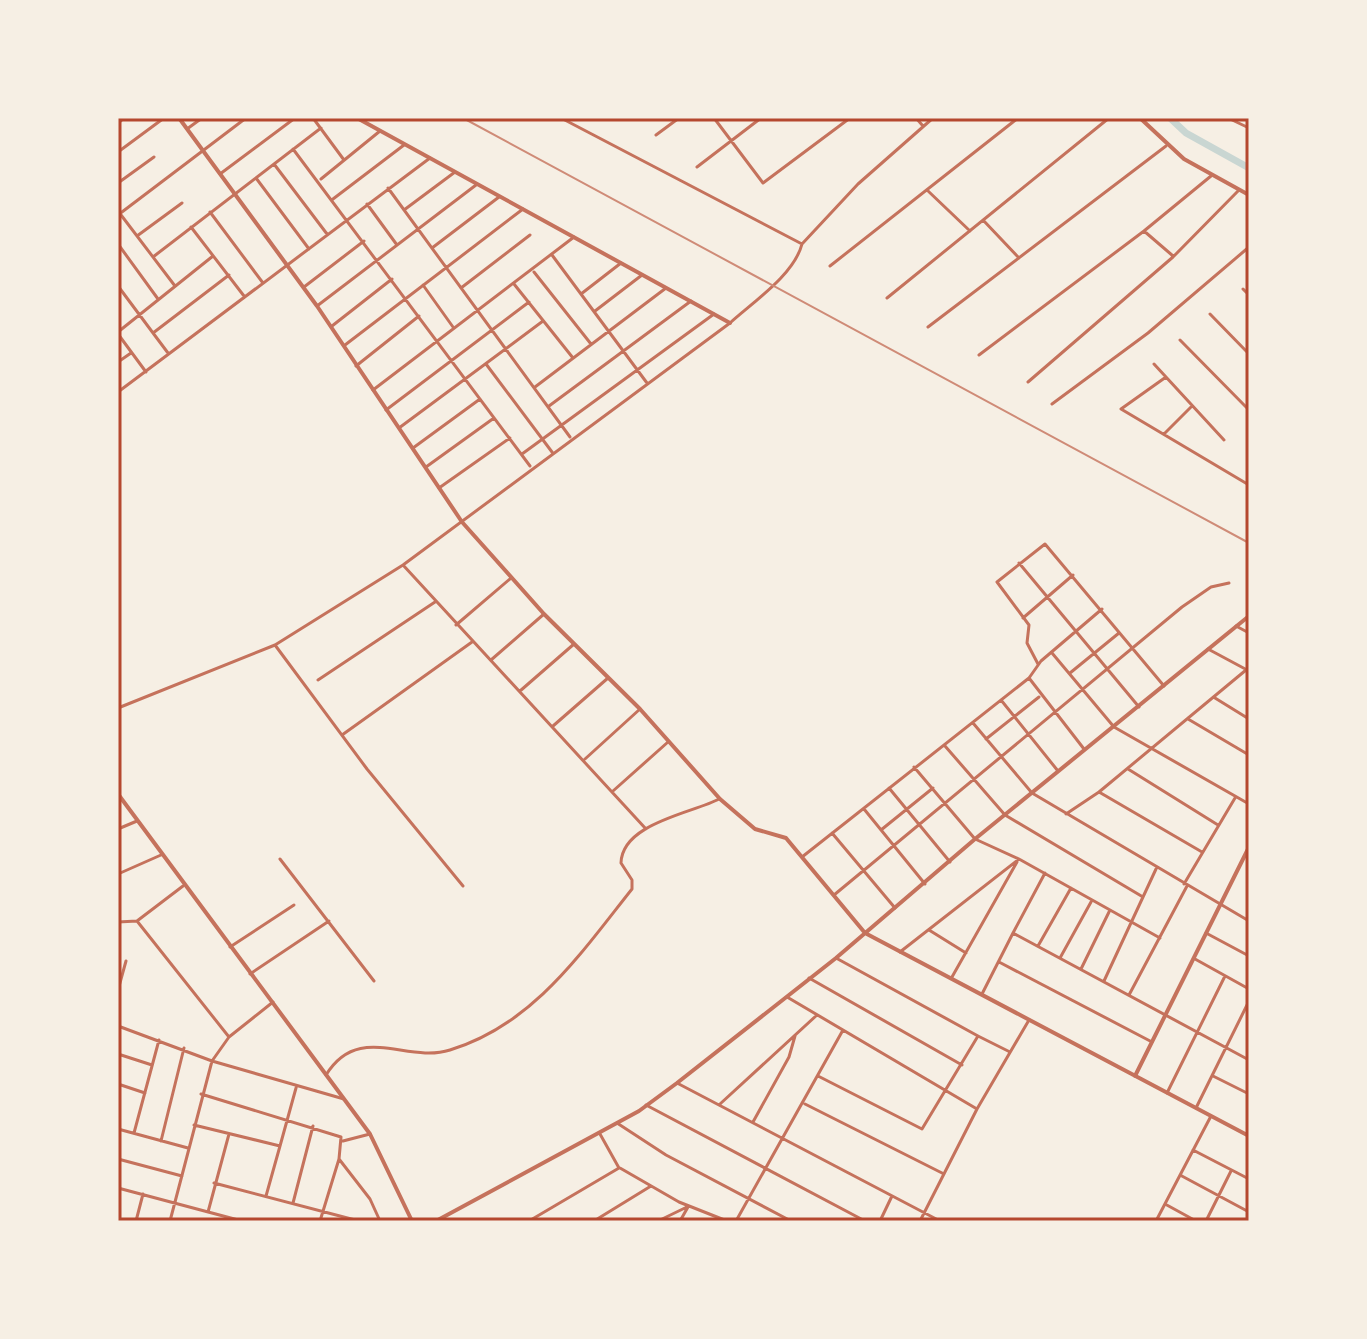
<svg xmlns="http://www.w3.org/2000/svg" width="1367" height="1339" viewBox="0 0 1367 1339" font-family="'PT Sans Narrow',sans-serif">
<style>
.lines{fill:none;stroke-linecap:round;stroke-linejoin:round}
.canal{stroke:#c9d6d2;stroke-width:7}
.minor{stroke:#c5725c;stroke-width:3}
.tertiary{stroke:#c5725c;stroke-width:4}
.rail{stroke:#cf8b77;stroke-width:2}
.neatline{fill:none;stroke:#b5482f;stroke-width:3}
</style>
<rect width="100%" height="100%" fill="#f6efe4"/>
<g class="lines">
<path class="canal" d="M1170 118 1186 133 1249 168"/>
<path class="minor" d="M313 118 344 160
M561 118 802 244 858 184 933 118
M714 118 763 183 850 118
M916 118 923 126
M1228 118 1249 128
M118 123 124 118
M187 129 202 118
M656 135 679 118
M293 149 530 466
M118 152 164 118
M274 164 327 234
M697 167 761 118
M220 174 295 118
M256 178 309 249
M321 179 380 131
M118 183 154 157
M388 188 570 437
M927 190 970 231
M333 199 404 145
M367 204 397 245
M404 210 455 172
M118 211 175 286
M210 212 263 283
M118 215 246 118
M983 220 1019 258
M191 227 244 296
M137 236 182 203
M118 244 158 299
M432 248 499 197
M552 255 647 383
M1173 256 1144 231 1211 176
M153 257 321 128
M830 266 1018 118
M534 272 591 344
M514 284 573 358
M423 285 453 327
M118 286 153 333
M304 287 364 241
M461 288 530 235
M1243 289 1249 295
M581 294 621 263
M887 298 1109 118
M317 306 476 185
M595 311 642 275
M1210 314 1249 354
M332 326 392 279
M928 327 1166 146
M118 332 213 256
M118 334 146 372
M1180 340 1249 410
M345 345 523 209
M168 353 153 333 229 275
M979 355 1144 231
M118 362 131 353
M486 364 552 452
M1154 364 1224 440
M356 366 419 316
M1166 377 1121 409 1249 485
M1028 382 1173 257 1239 190
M535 387 666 288
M373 390 574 237
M118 392 430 158
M1052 404 1148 333 1249 247
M549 406 691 301
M386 410 529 302
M399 428 543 321
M1164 434 1192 406
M413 448 480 399
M522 454 714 314
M426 467 494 418
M439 488 510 438
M1019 563 1139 707
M403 565 646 829
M1023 618 1073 575
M456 625 511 578
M1236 626 1249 633
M275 645 367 769 463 886
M1208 649 1249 671
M1052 653 1114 727 1249 804
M491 660 544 614
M1038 664 1027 643 1029 625 997 582 1045 544 1164 686
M1070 673 1119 633
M1029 678 1084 749
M318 680 435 602
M520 691 574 644
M1215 698 1249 719
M1001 700 1058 771
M118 708 275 645 403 565 730 323C753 302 794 275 802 244
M1188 719 1249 755
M973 723 1032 793 1249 921
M553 726 608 678
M342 735 472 642
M986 739 1039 697
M945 746 1005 815 1143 897
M585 759 640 709
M914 767 975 839 1019 859 1160 938
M1128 769 1218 825
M889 788 950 862
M613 791 668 742
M1099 792 1246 670
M864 809 925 884
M1066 814 1099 792 1202 852
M118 829 137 821
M881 830 933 788
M832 833 895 908
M802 857 1029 678 1041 661 1102 609
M280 859 374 981
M118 874 161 855
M1184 884 1235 798
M834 895 1182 607 1211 587 1229 583
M137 921 229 1037
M118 922 137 921 183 886
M929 930 966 953
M1013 933 1045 873
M1206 933 1249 956
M1038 946 1071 888
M230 947 294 905
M900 952 1019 859
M1060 958 1091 902
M1195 959 1249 989
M999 962 1152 1042
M1081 969 1109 912
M250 974 329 921
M952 977 1017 862
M809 978 962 1065
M1104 981 1156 869
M118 990 126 961
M982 994 1013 933 1249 1060
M1129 995 1187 886
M787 997 977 1109
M118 1026 212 1061 344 1099
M978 1036 1010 1052
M118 1054 152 1065
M326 1075C359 1022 406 1064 450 1050 533 1025 581 953 632 889V880L621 863C622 823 693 813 719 799
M818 1076 922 1129 978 1036 836 958
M1213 1076 1249 1094
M677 1083 940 1221
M118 1084 145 1093
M1167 1093 1225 976
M201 1094 341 1137 339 1159 320 1221
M720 1104 817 1015
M805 1104 944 1174
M646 1105 865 1221
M1196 1108 1249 1001
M753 1122 789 1057 795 1036
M617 1123 666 1155 791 1221
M194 1125 280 1146 296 1088
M118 1129 188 1148
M134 1133 159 1040
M161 1141 184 1048
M343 1141 370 1134
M1193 1150 1249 1179
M118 1159 182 1176
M339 1159 370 1199 380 1221
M620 1168 679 1202 727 1221
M1180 1175 1249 1212
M214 1183 359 1221
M118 1188 242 1221
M266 1196 280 1146
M293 1203 313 1126
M1165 1204 1196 1221
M208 1212 229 1134
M136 1221 143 1194
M170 1221 212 1061 229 1037 273 1002
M529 1221 619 1168 600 1134
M594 1221 651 1186
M658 1221 689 1206
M680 1221 688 1207
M736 1221 843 1030
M880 1221 892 1196
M920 1221 977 1109 1029 1020
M1156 1221 1211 1116
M1206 1221 1231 1171"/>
<path class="tertiary" d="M179 118 317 306 462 522 544 614 640 709 720 799 755 829 786 838 865 933 1249 1136
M357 118 730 323
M1140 118 1184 159 1249 195
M118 794 370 1134 412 1221
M1135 1076 1249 847
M436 1221 639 1111 677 1083 836 958 975 839 1249 616"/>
<path class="rail" d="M463 118 1249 543"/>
</g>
<rect width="1367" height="1339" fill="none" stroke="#f6efe4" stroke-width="240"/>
<rect x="120" y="120" width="1127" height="1099" class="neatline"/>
</svg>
